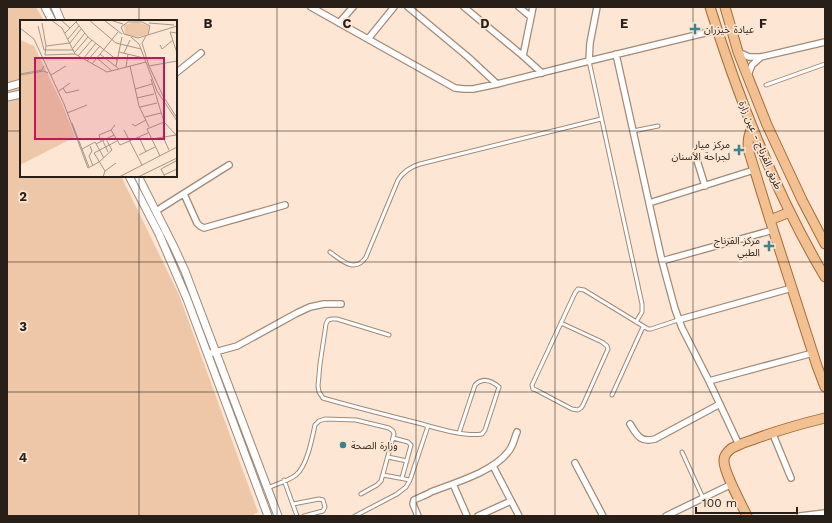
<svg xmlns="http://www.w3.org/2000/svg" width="832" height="523" viewBox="0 0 832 523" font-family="'Work Sans','Noto Sans Arabic',sans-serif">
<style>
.green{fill:#eec7a8}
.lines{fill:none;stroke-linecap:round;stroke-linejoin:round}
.service-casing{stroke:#a08a79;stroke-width:5}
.minor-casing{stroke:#a08a79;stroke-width:8}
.tertiary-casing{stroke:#a08a79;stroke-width:9}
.primary-casing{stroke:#a56c37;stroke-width:11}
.service{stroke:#fff;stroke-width:3}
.minor{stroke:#fff;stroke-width:5.5}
.tertiary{stroke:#fff;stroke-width:7}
.primary{stroke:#f2c091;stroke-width:9}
.grid{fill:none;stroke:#271f18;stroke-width:1;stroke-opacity:0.55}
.poi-dot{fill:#3d828f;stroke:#fde6d3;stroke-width:1.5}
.labels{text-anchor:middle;stroke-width:3.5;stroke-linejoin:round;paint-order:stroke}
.poi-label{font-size:10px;fill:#271f18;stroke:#fde6d3;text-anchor:start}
.street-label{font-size:10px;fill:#271f18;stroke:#fde6d3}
.inset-road{fill:none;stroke:#a79688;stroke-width:1}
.view{fill:#c2185b;fill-opacity:0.15;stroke:#c2185b;stroke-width:2}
.inset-edge{fill:none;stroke:#271f18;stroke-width:2}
.grid-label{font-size:13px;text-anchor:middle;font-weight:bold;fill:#271f18;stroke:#fde6d3;stroke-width:3.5;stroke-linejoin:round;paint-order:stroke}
</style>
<rect width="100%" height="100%" fill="#fde6d3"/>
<path class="green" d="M7 7H36L44 21H21V176H121L179 295 258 512 251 516H7Z"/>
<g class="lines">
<g class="service-casing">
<path id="service" d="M589 61 642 304V312L636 322
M766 85 825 64
M633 131 658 126
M330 252C341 260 355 274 366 257L398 180C403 172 410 167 420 164L601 119
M561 323 602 342 607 346 608 349 583 405 581 408 578 410 572 409 536 390 533 389 532 385 575 293 578 289 584 290 648 329H651L678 320
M389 335 337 319H332L328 320 326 324 320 364 318 386 319 392 323 398C354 407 386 415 418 423 436 428 465 437 482 434L485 430 499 387C492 381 483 377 475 385L459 433
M612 395 643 327
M393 438 408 442 411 445 402 478
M682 452 703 498
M388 457 407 461
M383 475 410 480
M284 480 297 516
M267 488C277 484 288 481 296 475 307 466 312 439 315 425L319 421 325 419 356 420 389 428 393 431 394 434 381 481 377 485 361 494
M293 504 319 499 323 500 325 507 323 511 304 516
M355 516 397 494 406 487 410 480 428 426"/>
</g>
<g class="minor-casing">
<path id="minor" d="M311 7 455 88 464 89H473L497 84 589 61 717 30
M408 7 468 57 497 84
M464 7 523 56 542 73
M519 7 531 17
M339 23 353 7
M368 39 394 7
M738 52 749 57H761L825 42
M616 54 649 203 662 261 675 309 682 328 709 381 739 445
M523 56 533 7
M589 61 590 43 597 7
M176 73 201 53
M748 75 752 65 761 57
M696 157 705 186
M184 194 197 223 200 226 204 228 285 205
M649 203 754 170
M156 211 229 165
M662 261 773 230
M678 320 792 288
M208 354 237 346 297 313 310 307 324 304H341
M709 381 813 353
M630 424C637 435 640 443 655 439L720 404
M772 432 791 478
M575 463 603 516
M493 466 519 516
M453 484 467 516
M418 516 413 504 414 500C420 497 426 495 431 492 454 483 493 472 508 452 513 447 514 439 517 432
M478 516 511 501
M666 516 732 484
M800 516 825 513"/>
</g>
<g class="tertiary-casing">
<path id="tertiary" d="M45 7 52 21
M55 7 61 21
M7 87 21 83
M7 97 21 94
M129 176 159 234 187 299 268 516
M138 176 174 247 185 271 278 516"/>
</g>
<g class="primary-casing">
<path id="primary" d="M710 7C739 100 775 193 825 277
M725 7 738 52 767 125 802 200 825 244
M752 128C748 136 747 143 749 152L770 220 817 366 825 387
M770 220 790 212
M747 516C742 505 723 471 724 460 724 455 728 451 732 448 738 445 745 442 752 440 776 431 800 424 825 418"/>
</g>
<use href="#service" class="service"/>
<use href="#minor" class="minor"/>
<use href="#tertiary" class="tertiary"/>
<use href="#primary" class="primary"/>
</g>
<path class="grid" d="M139 7V21M277 7V516M416 7V516M555 7V516M693 7V516M7 131H21M176 131H825M139 176V516M7 262H825M7 392H825"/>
<g class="poi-dot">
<path d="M693 23h4v4h4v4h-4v4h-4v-4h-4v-4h4z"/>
<path d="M737 144h4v4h4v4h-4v4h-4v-4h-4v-4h4z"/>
<path d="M767 240h4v4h4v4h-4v4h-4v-4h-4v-4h4z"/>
<circle cx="343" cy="445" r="4"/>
</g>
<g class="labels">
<g class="poi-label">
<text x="704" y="33">عيادة خيزران</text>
<text x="730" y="148" text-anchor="end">مركز ميار<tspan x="730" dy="12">لجراحة الأسنان</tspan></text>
<text x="760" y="244" text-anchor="end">مركز الفرناج<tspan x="760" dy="12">الطبي</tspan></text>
<text x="351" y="449">وزارة الصحة</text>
</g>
<g class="street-label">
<text transform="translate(761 145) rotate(67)" y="4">طريق الفرناج - عين زارة</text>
</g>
</g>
<g transform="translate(20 20)">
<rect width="157" height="157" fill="#fde6d3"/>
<path d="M116 2 129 6 128 14 118 17 105 15 104 5ZM0 20 14 26 42 84 55 117 0 145Z" fill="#eec7a8"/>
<path class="inset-road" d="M31 0 42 8 55 34M41 0 50 8M69 0 96 23 121 29M84 0 102 14M90 0 103 4M56 2 68 17 97 40M22 3 26 26 25 35 55 34 87 52 126 42M129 3 154 5M18 6 24 30H54M0 8 14 19 44 84 68 148 79 142 92 130 86 119M45 13 58 0M157 13 150 12 157 33M128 15 130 6 122 2H108L101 7 104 14 118 18 157 6M126 16 122 23 129 46 143 76 157 98M111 17 119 24 137 71 157 101M48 19 59 6M140 25 142 29 153 20M26 26 50 23 61 9M53 28 65 13M55 32 68 17M99 32 124 38M104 33 110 20M80 34 99 49M58 36 72 20M77 38 92 51M63 39 76 23M67 41 80 26M72 44 98 12M96 46 102 17M110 46 119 86 129 107M129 46 157 41M106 47 108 34M0 54 22 50 24 46M0 55 24 51 28 53M31 55 46 46M131 59 144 102 157 116M43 68 46 73 59 70M115 69 132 64M39 71 50 63M117 78 134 74M120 87 137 83M47 93 67 85M125 97 141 93M52 103 69 147M112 104 115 106 126 100M91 110 100 125 128 113M104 110 122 145M119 117 126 132M143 117 149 130M132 119 156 115M81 121 79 115 91 110 95 105M83 121 88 132M76 124 94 115M70 126 72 131 69 136 73 146M62 129 75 122 84 138M119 135 135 127M140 136 127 109 144 102M85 151 74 133 97 121M144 155 157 149M83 157 85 151 96 143M99 157 157 127M118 157 157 138M145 157 141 149 156 141 157 144"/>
<path class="view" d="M15 38H144V119H15Z"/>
<rect width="157" height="157" class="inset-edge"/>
</g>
<g class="grid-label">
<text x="208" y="28">B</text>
<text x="347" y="28">C</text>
<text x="485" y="28">D</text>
<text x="624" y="28">E</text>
<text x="763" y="28">F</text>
<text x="23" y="201">2</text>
<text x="23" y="331">3</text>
<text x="23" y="462">4</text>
</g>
<rect width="832" height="523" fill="none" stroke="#271f18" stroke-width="16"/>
<path d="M696 507v6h101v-6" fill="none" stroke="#271f18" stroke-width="2"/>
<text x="702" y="507" font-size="12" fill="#271f18" stroke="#fde6d3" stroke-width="3" paint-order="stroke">100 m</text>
</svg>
